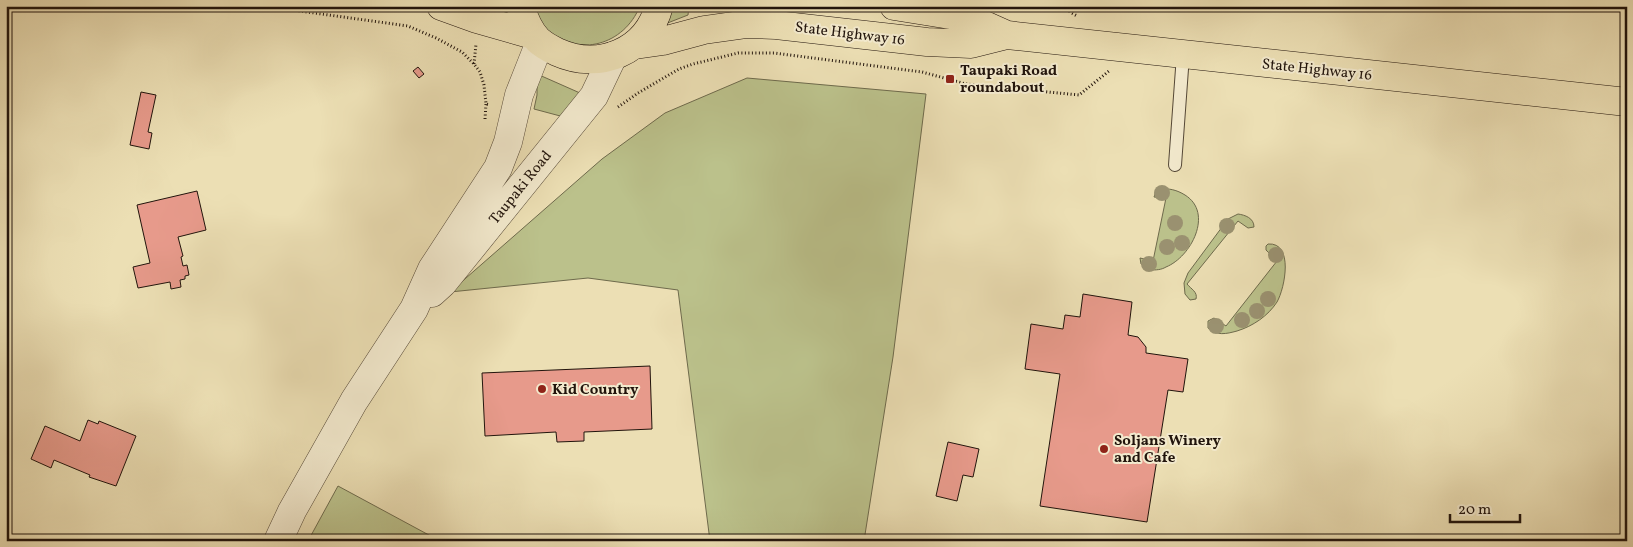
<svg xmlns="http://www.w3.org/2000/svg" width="1633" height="547" viewBox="0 0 1633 547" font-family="Vollkorn,serif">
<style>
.green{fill:#bbc18b;stroke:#6e6a4c}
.building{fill:#e79a8b;stroke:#21140c}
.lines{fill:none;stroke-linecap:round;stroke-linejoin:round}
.service-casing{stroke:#544736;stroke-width:14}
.tertiary-casing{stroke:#544736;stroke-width:29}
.primary-casing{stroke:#21140c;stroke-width:29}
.path{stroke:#21140c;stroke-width:3;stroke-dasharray:1 2.5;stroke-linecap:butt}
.service{stroke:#f3eace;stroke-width:12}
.tertiary{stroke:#f3eace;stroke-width:28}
.primary{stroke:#ecdfb4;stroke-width:28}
.tree{fill:#9a9170}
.poi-dot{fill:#8f2418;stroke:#f3eace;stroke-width:2}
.labels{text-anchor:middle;stroke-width:4;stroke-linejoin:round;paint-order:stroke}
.street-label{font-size:15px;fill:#21140c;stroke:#f3eace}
.poi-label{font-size:15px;font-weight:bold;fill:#21140c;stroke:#f3eace;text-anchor:start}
</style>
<rect width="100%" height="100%" fill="#ecdfb4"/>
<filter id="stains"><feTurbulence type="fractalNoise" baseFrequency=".004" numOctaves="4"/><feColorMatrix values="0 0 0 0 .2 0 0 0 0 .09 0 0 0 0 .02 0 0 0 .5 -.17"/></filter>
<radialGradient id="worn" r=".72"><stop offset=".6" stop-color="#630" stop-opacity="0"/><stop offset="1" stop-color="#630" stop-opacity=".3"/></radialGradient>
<path class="green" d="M532 6H640C624 45 579 58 546 30 540 24 536 14 532 6Z
M670 6H689L688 15 665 24Z
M537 74 580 93 564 117 534 109 537 95Z
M747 78 926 94 893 357 864 541H710L678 290 588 278 450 292 602 159 665 113Z
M1159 189C1169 188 1177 190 1185 195 1214 213 1191 257 1166 267 1161 270 1156 270 1150 270L1141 264 1140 258 1153 261 1166 198 1154 197 1156 191Z
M1238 214C1245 215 1254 218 1254 227L1248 228 1238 221 1187 284C1191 289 1198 292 1196 299L1190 300 1185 294 1184 283 1188 273 1228 219Z
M1268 244C1294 242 1285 288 1277 302 1268 316 1253 326 1237 331 1226 334 1217 336 1208 328V321L1214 318 1226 326 1277 261 1266 250V246Z
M338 486 440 541H308Z"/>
<path class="building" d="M418 67 424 74 419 78 413 71Z
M141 92 156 95 148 132 152 133 149 149 130 145Z
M197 191 206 230 178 237 183 256 181 257 183 266 187 265 189 275 185 276V279L180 280 181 287 171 289 170 282 138 288 133 267 150 263 137 205Z
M1083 294 1132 302 1128 335 1138 337 1146 347V353L1188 359 1183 392 1168 390 1147 522 1040 506 1060 374 1025 369 1031 324 1063 329 1065 315 1080 317Z
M650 366 652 429 584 432V441L557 442 556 432 485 436 482 373Z
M88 420 98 424 99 421 136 436 116 486 89 477 90 475 54 460 51 468 31 459 45 426 80 441Z
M948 442 979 449 973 477 963 475 957 501 936 496Z"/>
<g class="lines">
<g class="service-casing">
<path id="service" d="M1175 165 1183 55"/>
</g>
<g class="tertiary-casing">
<path id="tertiary" d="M432 293 443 283 594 96 613 56
M278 541 292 511 354 401 414 309 432 269 498 168 508 142 519 95 540 42"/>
</g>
<g class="primary-casing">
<path id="primary" d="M441 6 477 19 533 35
M520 6C524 18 529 31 538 40 543 45 551 49 557 52 599 71 647 52 659 6
M894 6 969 18 1007 35 1627 102
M635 45 663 41 704 30 747 24 776 25 927 42 971 44 1007 35"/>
</g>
<path class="path" d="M264 6 408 26 436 38 462 52 474 64 480 72 484 85 486 104 490 105
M1060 6 1077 16
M474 64 476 44
M618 107 638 93 679 69 693 64 738 53H774L922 72 966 84 1079 95 1109 71
M485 119 486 104"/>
<use href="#service" class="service"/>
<use href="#tertiary" class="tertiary"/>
<use href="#primary" class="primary"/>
</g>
<g class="tree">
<circle cx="1162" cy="193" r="8"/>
<circle cx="1175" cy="223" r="8"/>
<circle cx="1227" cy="226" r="8"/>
<circle cx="1182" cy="243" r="8"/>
<circle cx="1167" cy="247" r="8"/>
<circle cx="1276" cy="255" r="8"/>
<circle cx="1149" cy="264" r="8"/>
<circle cx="1268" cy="299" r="8"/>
<circle cx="1257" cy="311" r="8"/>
<circle cx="1242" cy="320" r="8"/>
<circle cx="1216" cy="326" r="8"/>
</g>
<g class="poi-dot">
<rect x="945" y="74" width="10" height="10" rx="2.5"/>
<circle cx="542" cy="389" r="5"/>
<circle cx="1104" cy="449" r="5"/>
</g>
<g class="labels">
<g class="street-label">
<text transform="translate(850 33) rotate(7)" y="5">State Highway 16</text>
<text transform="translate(1317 69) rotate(6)" y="5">State Highway 16</text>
<text transform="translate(520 187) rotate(-51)" y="5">Taupaki Road</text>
</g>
<g class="poi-label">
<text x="960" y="75">Taupaki Road<tspan x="960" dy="17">roundabout</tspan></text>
<text x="552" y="394">Kid Country</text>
<text x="1114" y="445">Soljans Winery<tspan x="1114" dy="17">and Cafe</tspan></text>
</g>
</g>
<rect width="1633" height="547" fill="none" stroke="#ecdfb4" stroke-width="25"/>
<rect x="8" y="8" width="1618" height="532" fill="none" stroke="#21140c" stroke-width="2.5"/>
<rect x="12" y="12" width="1608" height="522" fill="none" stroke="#21140c"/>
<path d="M1450 514v8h70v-8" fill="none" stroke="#21140c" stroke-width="2.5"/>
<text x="1458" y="514" font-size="15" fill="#21140c" stroke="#f3eace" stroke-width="4" paint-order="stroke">20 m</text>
<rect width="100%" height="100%" filter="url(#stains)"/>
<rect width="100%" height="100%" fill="url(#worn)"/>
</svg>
